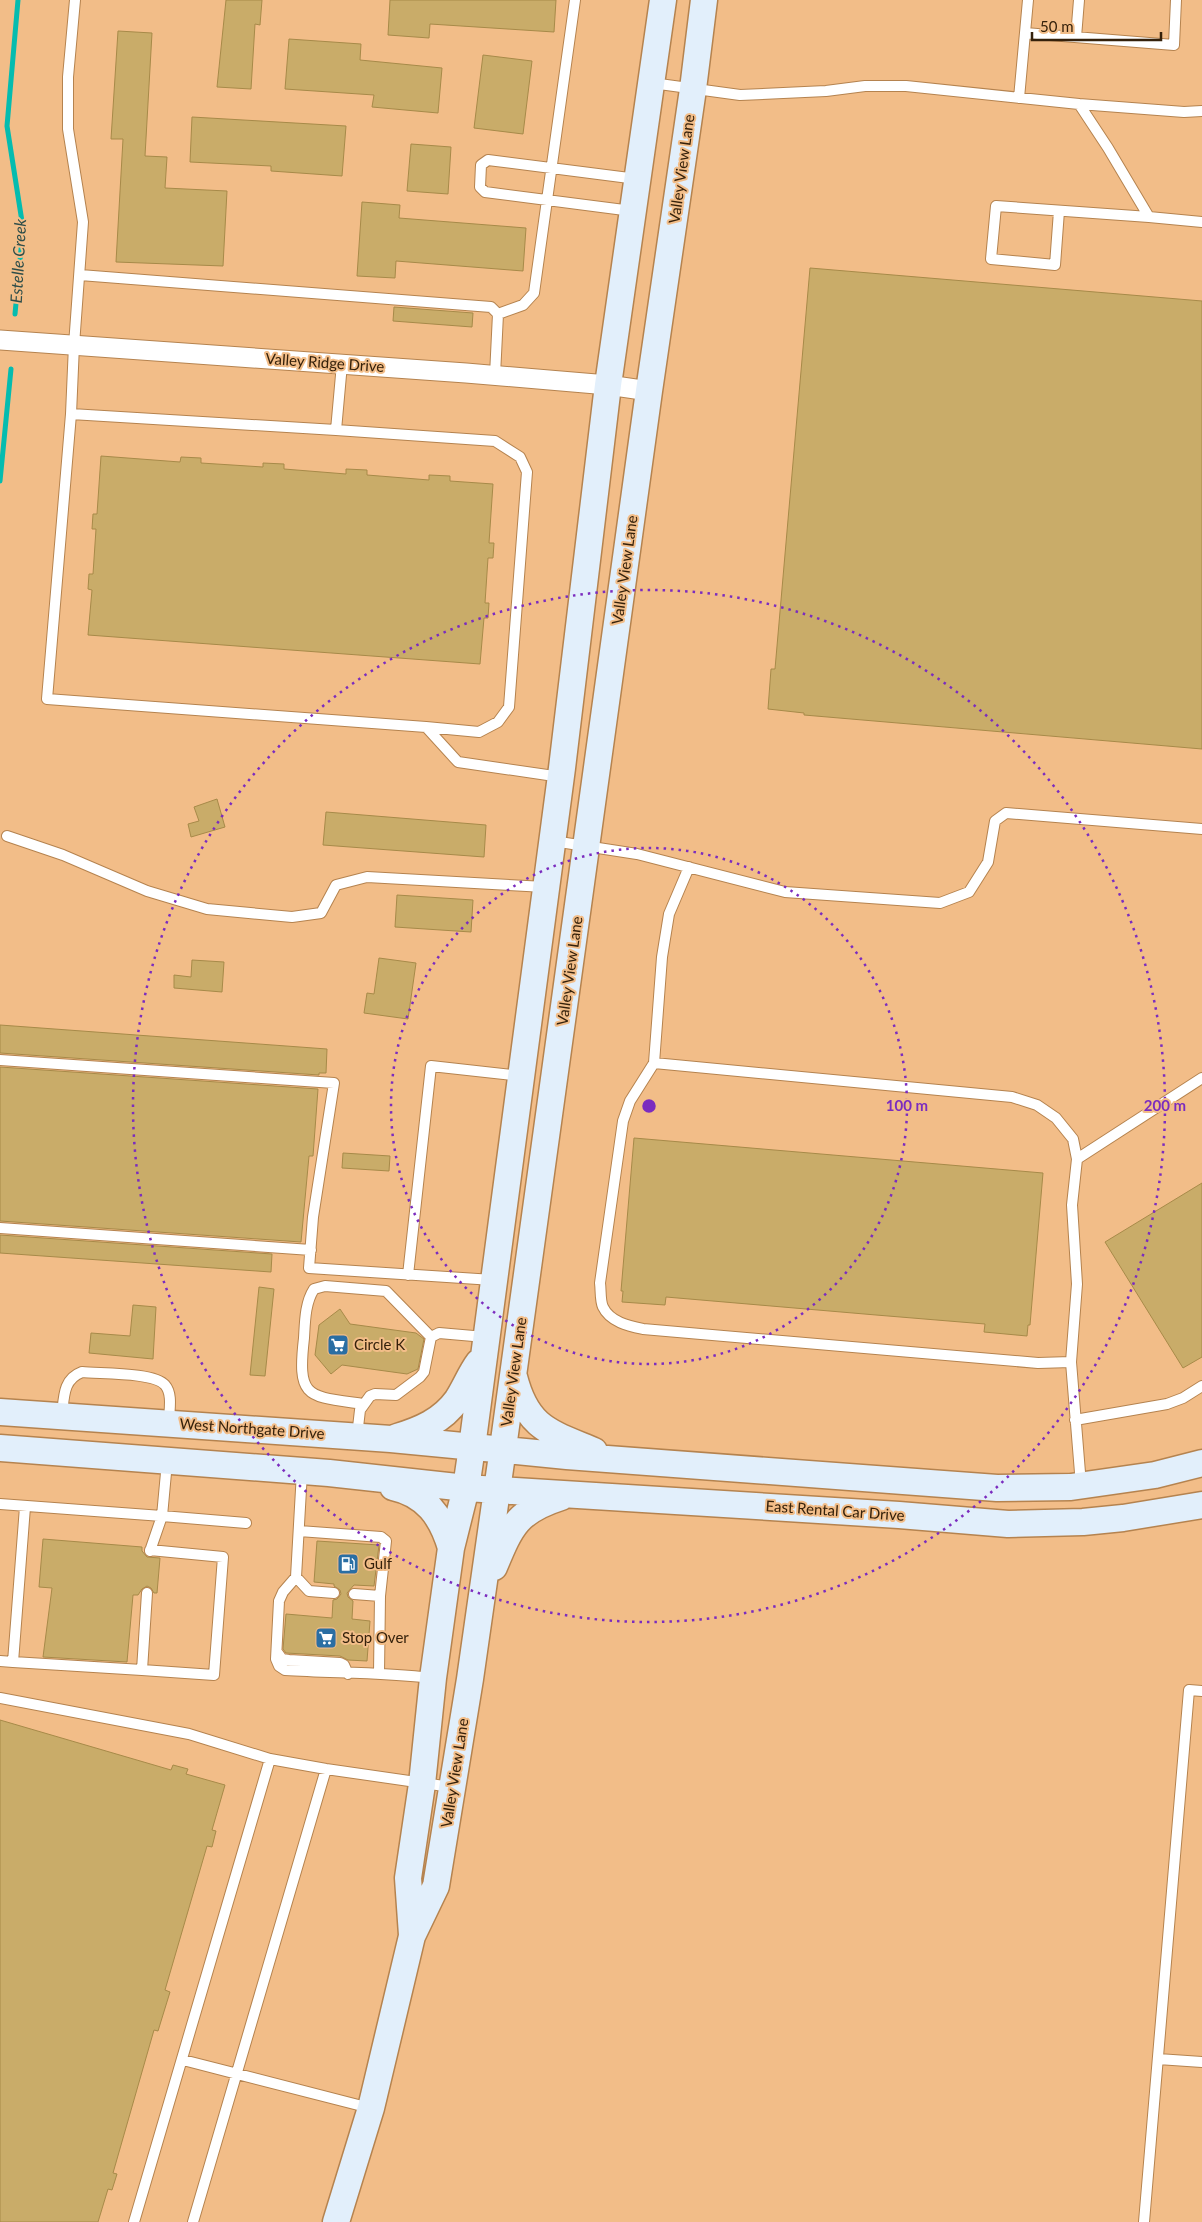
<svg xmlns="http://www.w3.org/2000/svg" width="1202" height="2222" viewBox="0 0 1202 2222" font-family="Lato,sans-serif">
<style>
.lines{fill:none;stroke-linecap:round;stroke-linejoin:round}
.stream{stroke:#05bcaf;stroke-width:5}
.building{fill:#c9ac69;stroke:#a78a49}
.lane-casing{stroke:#b5834f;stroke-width:12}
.street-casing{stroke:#b5834f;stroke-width:21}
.secondary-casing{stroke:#b5834f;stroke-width:29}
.lane{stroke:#fff;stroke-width:10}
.street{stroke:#fff;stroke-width:19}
.secondary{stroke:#e2effb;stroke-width:26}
.ring{fill:none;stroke:#7b2cbf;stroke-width:2.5;stroke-dasharray:2.5 5}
.labels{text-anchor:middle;stroke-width:4;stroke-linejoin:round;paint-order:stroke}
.street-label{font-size:15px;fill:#35210b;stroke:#f2bd88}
.poi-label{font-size:15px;fill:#35210b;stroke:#f2bd88;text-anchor:start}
.water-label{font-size:16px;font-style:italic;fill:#2e4d49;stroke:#f2bd88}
.centre{fill:#7b2cbf;stroke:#f2bd88;stroke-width:2.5}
.ring-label{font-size:15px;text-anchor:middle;font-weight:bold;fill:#7b2cbf;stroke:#f2bd88;stroke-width:4;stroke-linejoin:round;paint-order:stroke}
</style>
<rect width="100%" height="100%" fill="#f2bd88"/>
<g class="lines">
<path class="stream" d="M15 314 23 228 7 126 18 0
M0 481 11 369"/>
</g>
<path class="building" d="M226 0H262L260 25 255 24 251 89 217 87Z
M390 0H556L554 32 430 24 429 38 388 35Z
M118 31 152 33 145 156 167 157 165 188 227 191 223 266 116 262 123 139H111Z
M289 39 361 44 360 60 442 68 438 113 372 107 374 95 285 89Z
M483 55 532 61 523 134 474 128Z
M192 117 346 126 342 176 271 171V166L190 162Z
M411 144 451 147 448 194 407 191Z
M362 202 400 205 399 218 526 228 523 271 396 261 395 278 357 276Z
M810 268 1202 301V749L804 715V713L768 709 771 669H775Z
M394 307 473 313 472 327 393 321Z
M101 456 180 462 181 457 201 458V463L263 467V463L284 464V469L346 474V469L367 470V475L429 480V475L450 476V481L493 484 489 543H494L493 558H488L485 603H489L488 618H484L480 664 88 635 92 590 88 589 89 574H93L96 529H92L93 514H97Z
M217 799 225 827 191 837 188 824 199 821 194 807Z
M326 812 486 825 484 857 323 845Z
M397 895 473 900 471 932 395 927Z
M379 958 416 963 408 1019 364 1013 367 993 374 994Z
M192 960 224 962 222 992 174 988V975L191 977Z
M0 1025 327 1049 326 1073H319V1075L0 1053Z
M0 1067 318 1089 313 1156H309L301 1242 0 1221Z
M634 1138 1043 1173 1030 1325H1028L1027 1336 984 1332 985 1324 876 1315 666 1297 665 1305 622 1302 623 1291H621Z
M343 1153 390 1156 389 1171 342 1168Z
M1202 1183V1357L1183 1368 1105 1242Z
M0 1235 272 1254 271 1272 0 1253Z
M259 1287 274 1289 265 1376 250 1375Z
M133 1305 156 1307 153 1359 89 1353 91 1333 130 1336Z
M340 1309 350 1324 416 1333 424 1339 418 1369 407 1374 342 1365 331 1374 315 1355 319 1325Z
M43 1539 142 1547V1551L147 1557 160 1558 157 1593H154L151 1588 147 1586 142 1589 138 1595H133L127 1662 43 1657 52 1588 39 1587Z
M317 1541 379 1545 374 1586 354 1585 347 1593 348 1597 353 1601 352 1619 370 1621 367 1661 348 1660 340 1656 286 1653 283 1649 286 1614 332 1618 333 1600 337 1599 341 1594 340 1590 334 1586V1584L314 1582Z
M0 1720 171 1770 173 1765 188 1769 186 1774 225 1785 212 1830 216 1831 212 1847 207 1846 165 1990 170 1992 158 2031 154 2030 113 2173 117 2174 112 2190 108 2189 98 2222H0Z"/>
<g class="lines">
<g class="lane-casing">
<path id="lane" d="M75 0 68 77V129L83 222 74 345 71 414 47 699 426 727 458 762 561 777
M1025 33 1174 45 1176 0
M1076 37 1079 0
M652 83 740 95 826 91 865 86H906L1079 104 1108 148 1149 217 1202 222
M1019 98 1028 0
M1079 104 1184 112 1202 111
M632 211 485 192 480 187 481 165 488 160 637 179
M1059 211 1055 265 991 259 996 206 1149 217
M80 275 491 307 498 314
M495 375 498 314 523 305 534 293 575 0
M71 414 336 430 495 441 520 457 527 472 509 707 498 722 479 732 426 727
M336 430 342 364
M7 836 63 855 147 891 207 909 292 917 321 913 336 885 367 877 545 887
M553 841 637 854 785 892 940 903 969 892 988 862 995 821 1006 813 1202 829
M689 867 669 914 662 957 654 1063 1012 1097 1037 1105 1056 1118 1073 1139 1077 1159
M0 1060 334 1083 313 1217 309 1268 493 1280
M654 1063 630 1101 623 1121 600 1283C601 1290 600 1301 603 1307 610 1322 629 1326 643 1329L1038 1363 1071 1362
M0 1228 311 1250
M408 1275 431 1066 521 1076
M363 1404C307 1396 297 1399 304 1338 305 1321 305 1303 314 1289L325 1286 386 1291 431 1337
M62 1415C64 1397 63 1379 82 1372 99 1374 154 1372 165 1385 173 1394 169 1411 169 1422
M1075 1420 1167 1404 1183 1398 1202 1386
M357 1436 360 1410 370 1396 375 1394 396 1395 420 1377 424 1372 431 1337 439 1333 485 1337
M302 1472 296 1577 283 1592 279 1601 276 1659 279 1666 285 1670C334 1673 383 1672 432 1678
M1081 1485 1071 1362 1077 1284 1072 1205 1077 1159 1202 1078
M0 1504 162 1516 167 1462
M25 1507 13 1662 142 1670
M299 1531 381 1537 386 1541 380 1596 379 1673
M150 1551 162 1516 246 1523
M296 1577 309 1591 334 1593
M147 1593 142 1670 214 1675 223 1557 150 1550
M354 1594 380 1596
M277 1652 282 1659 289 1660 340 1663 344 1665 348 1674
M0 1661 13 1662
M0 1698 189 1734 270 1759 326 1769 451 1787
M1158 2059 1202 2062
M183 2060 370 2108
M134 2222 270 1759
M193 2222 326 1769
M1144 2222 1189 1690 1202 1691"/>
</g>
<g class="street-casing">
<path id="street" d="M0 340 466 373 608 385 649 391"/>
</g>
<g class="secondary-casing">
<path id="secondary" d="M514 1377C527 1428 549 1432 594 1451
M0 1412 391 1439 567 1456 997 1488 1071 1487 1155 1475 1202 1463
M397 1437C420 1430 442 1421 457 1400 465 1388 470 1374 479 1362
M0 1448 329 1473 466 1488 899 1515 1008 1524 1083 1522 1123 1518 1202 1505
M393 1487C426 1494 442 1517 451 1548
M494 1567C511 1526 517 1511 561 1497
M412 1935 408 1878 422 1784 433 1678 451 1548 466 1488 472 1447 562 768 608 385 663 0
M336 2222 371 2108 412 1936 436 1886 470 1679 503 1448 649 391 693 89 704 0"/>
</g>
<use href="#lane" class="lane"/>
<use href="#street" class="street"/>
<use href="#secondary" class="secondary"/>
</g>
<g class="ring">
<circle cx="649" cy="1106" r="258"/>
<circle cx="649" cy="1106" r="516"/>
</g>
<defs>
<g id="supermarket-square" transform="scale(1.125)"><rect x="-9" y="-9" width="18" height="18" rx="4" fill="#2a6ea3" stroke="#f2bd88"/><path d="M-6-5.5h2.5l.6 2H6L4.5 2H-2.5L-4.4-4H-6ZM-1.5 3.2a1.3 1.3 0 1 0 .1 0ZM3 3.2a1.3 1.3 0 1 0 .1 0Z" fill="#fff"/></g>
<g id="fuel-square" transform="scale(1.125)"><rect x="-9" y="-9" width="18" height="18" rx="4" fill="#2a6ea3" stroke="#f2bd88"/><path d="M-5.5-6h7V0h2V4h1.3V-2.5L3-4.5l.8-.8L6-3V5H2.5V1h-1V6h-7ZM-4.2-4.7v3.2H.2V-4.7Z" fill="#fff"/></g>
</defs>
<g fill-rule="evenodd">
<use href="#supermarket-square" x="338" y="1345"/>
<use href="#fuel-square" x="348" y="1564"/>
<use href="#supermarket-square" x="326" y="1638"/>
</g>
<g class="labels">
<g class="street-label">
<text transform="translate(682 169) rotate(-82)" y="5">Valley View Lane</text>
<text transform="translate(325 363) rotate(4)" y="5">Valley Ridge Drive</text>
<text transform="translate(625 570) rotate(-82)" y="5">Valley View Lane</text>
<text transform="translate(570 971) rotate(-82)" y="5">Valley View Lane</text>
<text transform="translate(514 1372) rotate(-82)" y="5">Valley View Lane</text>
<text transform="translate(252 1429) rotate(4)" y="5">West Northgate Drive</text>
<text transform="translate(835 1511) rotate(4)" y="5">East Rental Car Drive</text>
<text transform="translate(455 1773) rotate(-81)" y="5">Valley View Lane</text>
</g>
<g class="poi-label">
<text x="354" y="1350">Circle K</text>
<text x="364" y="1569">Gulf</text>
<text x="342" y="1643">Stop Over</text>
</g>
<g class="water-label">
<text transform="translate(18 261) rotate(-87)" y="6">Estelle Creek</text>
</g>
</g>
<circle cx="649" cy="1106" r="8" class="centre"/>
<g class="ring-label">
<text x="907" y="1111">100 m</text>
<text x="1165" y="1111">200 m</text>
</g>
<path d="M1032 32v8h129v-8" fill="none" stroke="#35210b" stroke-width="2.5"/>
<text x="1040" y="32" font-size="15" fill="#35210b" stroke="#f2bd88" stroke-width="4" paint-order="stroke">50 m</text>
</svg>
